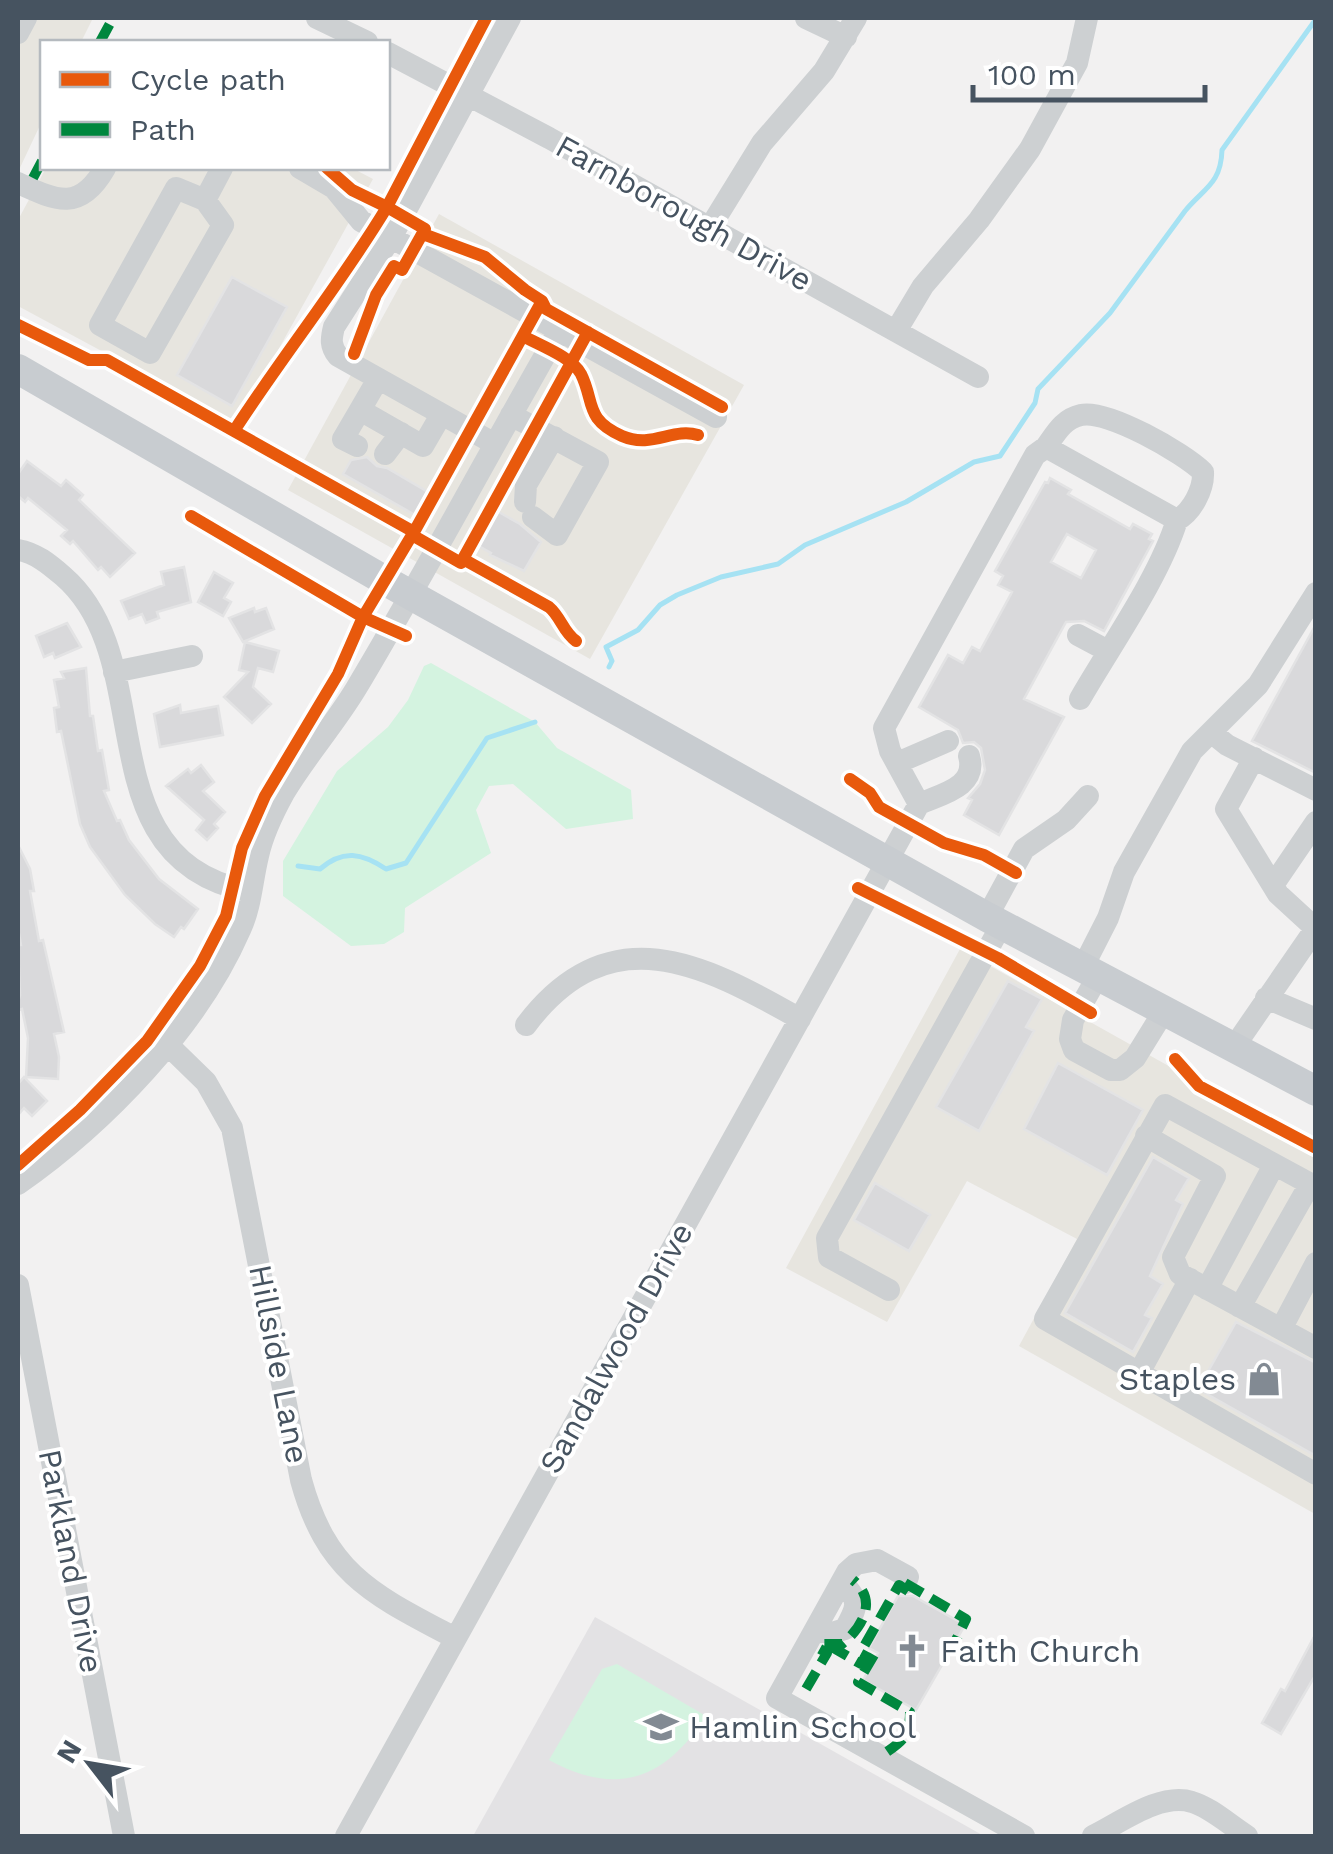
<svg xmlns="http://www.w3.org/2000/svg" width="1333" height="1854" viewBox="0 0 1333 1854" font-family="'Work Sans',sans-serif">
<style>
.commercial{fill:#e7e5df}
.education{fill:#e3e2e4}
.green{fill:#d4f3e0}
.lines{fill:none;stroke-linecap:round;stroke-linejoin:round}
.stream{stroke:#a6e2f3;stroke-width:5}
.building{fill:#d9d9db;stroke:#e3e3e4;stroke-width:2.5;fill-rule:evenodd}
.minor{stroke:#cdd0d2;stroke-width:22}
.major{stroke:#c8ccd0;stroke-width:30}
.quiet{stroke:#00873e;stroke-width:10;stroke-dasharray:20 10;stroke-linecap:butt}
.cycleway-casing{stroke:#fff;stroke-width:19}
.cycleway{stroke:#e8590c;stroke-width:12}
.labels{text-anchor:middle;stroke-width:8;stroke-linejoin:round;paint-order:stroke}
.street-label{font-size:32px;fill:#465360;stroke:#fff}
.poi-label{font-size:32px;fill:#465360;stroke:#fff;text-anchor:start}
</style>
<rect width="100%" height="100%" fill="#f2f1f1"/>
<path class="commercial" d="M18 18H93L81 42H42V121L18 172Z
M46 168H352L373 179 237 424 18 306V220Z
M439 214 744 385 590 659 288 490Z
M960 949 1315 1148V1514L1019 1346 1077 1239 967 1181 887 1322 786 1268Z"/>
<path class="education" d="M595 1617 984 1836H473Z"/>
<path class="green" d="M431 663 535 722 557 748 631 790 633 819 566 829 513 784 489 786 476 810 491 853 405 908 404 932 384 944 351 946 283 896V861L337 771 388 727 408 700 424 666Z
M617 1664 706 1716C665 1780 616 1797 549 1760L602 1669Z"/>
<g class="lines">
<path class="stream" d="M609 667 612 661 606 647 638 630 660 605 677 595 721 577 778 564 805 545 906 502 974 462 1000 456 1035 403 1038 389 1110 313 1185 211C1204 188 1221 184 1222 150L1316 19
M298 866 320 869C343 849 362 853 386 869L406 863 487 738 535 722"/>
</g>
<path class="building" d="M232 277 287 307 232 406 177 375Z
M367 457 377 466 387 468 428 492 415 515 343 474 351 460Z
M27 461 61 486 66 480 83 495 79 500 135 553 110 577 101 567 98 570 73 541 70 544 61 536 67 530 28 498 25 502 18 496V474Z
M1050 478 1071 490 1068 494 1130 529 1133 524 1152 534 1149 539 1153 541 1104 631 1084 621 1066 622 1024 699 1064 717 999 835 964 815 972 800 968 798 980 784 985 770 981 748 974 742 963 743 958 730 919 707 948 655 963 663 972 647 980 651 1012 592 998 585 1003 576 995 571 1045 482 1048 483ZM1067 534 1096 550 1081 578 1051 562Z
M497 511 520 524 541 542 524 571 490 555 491 553 477 545Z
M184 567 191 602 157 612 159 618 146 623 142 614 129 619 121 601 164 585 161 572Z
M214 572 233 583 224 598 231 602 223 616 198 602Z
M254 608 255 612 266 608 274 629 243 642 229 618Z
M67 623 81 647 55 658 53 653 44 657 36 636Z
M1316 624V773L1252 741Z
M245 642 279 651 273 672 258 668 253 687 271 704 252 723 224 697 248 672 239 670Z
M86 668 90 716H93L98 751 102 750 109 790 104 791 117 821 120 820 129 840 159 879 198 909 184 929 181 927 174 937 155 924 125 895 90 847 80 824 61 731 57 732 54 708 59 707 54 680 64 678 61 672Z
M180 705 181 713 218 706 223 735 160 747 154 714Z
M201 765 214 782 203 791 225 812 214 824 218 828 207 840 196 830 204 820 166 786 188 769 191 773Z
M18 845 30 869 34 891H30L39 941 43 940 64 1032 54 1034 59 1057 58 1079 26 1077 28 1038 22 1009 19 1010 18 1002 20 995 18 945H21L18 928Z
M1008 981 1042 999 1026 1027 1034 1031 979 1131 936 1107Z
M1058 1063 1143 1110 1107 1175 1024 1129Z
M24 1077 47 1101 32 1116 24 1108 18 1115V1084Z
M1153 1157 1189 1178 1176 1200 1183 1204 1150 1276 1163 1284 1145 1315 1152 1318 1133 1352 1065 1313Z
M875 1183 930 1215 909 1251 854 1220Z
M1236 1322 1316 1363V1456L1198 1389Z
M898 1596H913L965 1625 916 1710 863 1680 878 1653 869 1648Z
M1316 1633V1674L1281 1734 1262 1723 1281 1689 1285 1691Z"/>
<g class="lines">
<path class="minor" d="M317 18 367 42
M806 18 846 37
M18 33 26 18
M388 53 549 138 978 377
M300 168 334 188 361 221 716 417
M18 183C57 201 80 212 105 168
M176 188 205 200 223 225 150 353 100 325Z
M205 200 222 168
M709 229 762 143 824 71 856 18
M896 331 923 286 979 220 1030 149 1077 63 1087 18
M378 379 360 410 423 446 441 415
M511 415 598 462 557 535 533 517
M495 444 338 356C330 346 331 339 334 327L392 236 510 18
M357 446 343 439 360 410
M1046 447C1056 433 1063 419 1081 415 1107 409 1184 453 1203 472 1204 489 1192 512 1177 520 1159 578 1111 645 1080 699
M385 454 401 433
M525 502 526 485 554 437
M18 550C36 553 49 564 63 576 163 662 81 859 251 892
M1078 635 1108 651
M114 672 192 656
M1211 732 1227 745 1316 790
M1254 758 1226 809 1278 894 1315 928
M897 763 948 741
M919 804C941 794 978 787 969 756
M1273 885 1316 822
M987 917 1024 849 1066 820 1088 796
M1083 967 1108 918 1124 872 1192 751 1258 685 1316 593
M1098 976 1073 1020 1070 1039 1074 1050 1111 1070H1120L1135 1058 1164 1011
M1266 998 1316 1019
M526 1025C609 915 702 963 800 1019
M167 1044 206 1082 232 1128 301 1480C327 1575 374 1595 455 1638
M1234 1047 1316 928
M1146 1136 1215 1176 1173 1257 1180 1274 1316 1348
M18 1184C104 1124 198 1027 240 930 251 907 252 880 258 856 263 833 273 813 284 793 306 756 335 724 357 687 427 570 491 449 559 331
M1316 1187 1165 1105 1045 1319 1316 1474
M18 1285 124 1836
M1207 1289 1274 1165
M889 1290 829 1257 827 1238 1002 924
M1240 1307 1310 1184
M1281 1329 1316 1263
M1139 1373 1190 1279
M905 1583 908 1577 877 1560 856 1564 847 1572 777 1698 1024 1836
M815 1630 832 1633 845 1629C857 1608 861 1600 842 1583
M346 1836 919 804 890 751 884 728 1035 455 1046 447 1177 520
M1093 1836C1120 1823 1160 1792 1192 1802 1210 1807 1231 1826 1247 1836"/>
<path class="major" d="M18 369 384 580 987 917 1316 1091"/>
<path class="quiet" d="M100 42 113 18
M33 178 42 161
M905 1583 966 1619 955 1642 945 1650
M830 1646 861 1664 868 1651 863 1648 899 1585 911 1593
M874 1655 858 1682 910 1712C910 1738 901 1742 881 1756
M806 1689 827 1653 818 1648 822 1644H842C863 1627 878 1600 853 1580"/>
<g class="cycleway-casing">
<path id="cycleway" d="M327 168 352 190 387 207 486 18
M423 234 485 257 525 290 542 301 546 309 722 407
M18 325 89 360H107L414 532 412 535 461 563 463 559 549 607C561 617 563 632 576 641
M523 336C539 345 572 357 581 374 595 402 584 419 622 436 652 449 673 427 698 435
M234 431C283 355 340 285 387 207L425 229 402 270 394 266 376 295 354 354
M191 516 363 617 406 636
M414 532 542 301
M463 559 588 332
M850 779 870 793 879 807 944 843 984 855 1016 873
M858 888 998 958 1091 1013
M1175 1059 1199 1086 1316 1148
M18 1165 80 1110 147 1041 200 966 226 916 242 848 265 796 338 674 363 617 412 535"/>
</g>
<use href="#cycleway" class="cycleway"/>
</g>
<defs>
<g id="shop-bare" transform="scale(2.7)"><path d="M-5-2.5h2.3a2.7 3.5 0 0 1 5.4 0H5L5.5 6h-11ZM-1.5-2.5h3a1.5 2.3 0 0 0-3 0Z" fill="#828a93" stroke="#fff" stroke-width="2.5" paint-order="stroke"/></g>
<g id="church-bare" transform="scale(2.7)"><path d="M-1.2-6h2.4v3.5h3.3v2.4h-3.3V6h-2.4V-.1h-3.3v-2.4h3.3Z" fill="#828a93" stroke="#fff" stroke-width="2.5" paint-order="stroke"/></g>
<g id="school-bare" transform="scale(2.7)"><path d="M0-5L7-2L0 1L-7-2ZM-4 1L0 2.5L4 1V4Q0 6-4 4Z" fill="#828a93" stroke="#fff" stroke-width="2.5" paint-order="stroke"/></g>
</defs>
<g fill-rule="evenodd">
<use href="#shop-bare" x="1264" y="1379"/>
<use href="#church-bare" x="912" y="1651"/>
<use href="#school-bare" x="661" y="1727"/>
</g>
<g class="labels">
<g class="street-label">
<text transform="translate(684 213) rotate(29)" y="11">Farnborough Drive</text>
<text transform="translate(616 1348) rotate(-61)" y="11">Sandalwood Drive</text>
<text transform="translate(279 1364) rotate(79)" y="11">Hillside Lane</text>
<text transform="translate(71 1561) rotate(79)" y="11">Parkland Drive</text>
</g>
<g class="poi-label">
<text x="1236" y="1390" text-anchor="end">Staples</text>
<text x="940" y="1662">Faith Church</text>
<text x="689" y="1738">Hamlin School</text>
</g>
</g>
<rect width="1333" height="1854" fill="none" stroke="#465360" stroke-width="40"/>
<rect x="40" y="40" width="350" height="130" fill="#ffffff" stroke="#b5babf" stroke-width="2.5"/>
<rect x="60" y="72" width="50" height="15" fill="#e8590c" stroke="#b5babf" stroke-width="2.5"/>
<text x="130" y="90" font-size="30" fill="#465360">Cycle path</text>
<rect x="60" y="122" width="50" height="15" fill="#00873e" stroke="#b5babf" stroke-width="2.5"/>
<text x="130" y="140" font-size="30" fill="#465360">Path</text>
<g transform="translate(90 1764) rotate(301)" stroke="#ffffff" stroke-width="8" paint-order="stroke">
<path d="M0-8L18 38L0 25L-18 38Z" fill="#465360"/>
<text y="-15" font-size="28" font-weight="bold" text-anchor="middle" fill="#465360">N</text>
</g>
<path d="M973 85v15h232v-15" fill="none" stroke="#465360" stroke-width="5"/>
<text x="988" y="85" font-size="30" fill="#465360" stroke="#ffffff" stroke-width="8" paint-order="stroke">100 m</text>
</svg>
